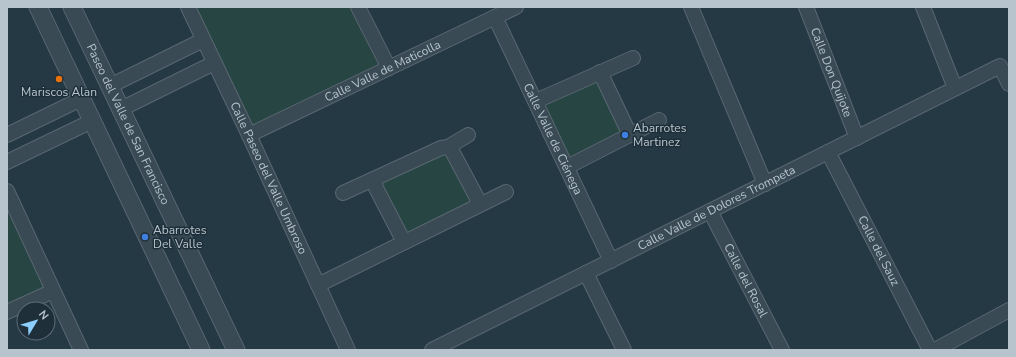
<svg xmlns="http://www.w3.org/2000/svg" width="1016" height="357" viewBox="0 0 1016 357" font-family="'Nunito Sans',sans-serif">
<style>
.green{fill:#274543}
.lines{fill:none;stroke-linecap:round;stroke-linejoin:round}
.minor-casing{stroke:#596771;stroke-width:16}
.tertiary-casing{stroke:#596771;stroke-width:19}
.minor{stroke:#3a4a54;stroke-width:14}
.tertiary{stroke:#3a4a54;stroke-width:17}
.food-dot{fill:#e8710a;stroke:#1f2f39;stroke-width:1.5}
.shop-dot{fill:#3f7fe0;stroke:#1f2f39;stroke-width:1.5}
.labels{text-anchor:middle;stroke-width:3;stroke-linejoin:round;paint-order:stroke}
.street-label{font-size:12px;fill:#b8c4cd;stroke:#1f2f39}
.poi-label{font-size:12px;fill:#b8c4cd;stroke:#1f2f39;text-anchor:start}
</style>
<rect width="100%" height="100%" fill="#253945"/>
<path class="green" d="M188 7H359L389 68 249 135Z
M600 75 629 135 567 166 538 105Z
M448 147 477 206 404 242 374 180Z
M7 191 53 291 7 312Z"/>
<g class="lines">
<g class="minor-casing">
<g id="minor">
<path id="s1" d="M188 7 249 135 348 350"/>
<path d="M358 7 389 68"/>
<path d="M691 7 765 184"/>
<path id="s2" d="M806 7 857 138"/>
<path d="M923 7 955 88"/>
<path id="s3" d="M495 17 611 261"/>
<path d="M600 72 630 135"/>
<path d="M110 86 203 40"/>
<path d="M536 101 633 58"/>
<path d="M121 109 214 63"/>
<path d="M7 135 81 99"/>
<path id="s4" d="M249 135 516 7"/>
<path d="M448 147 452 151 477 198V206"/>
<path id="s5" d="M828 152 930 350"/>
<path d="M7 162 92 121"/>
<path d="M567 167 659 120"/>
<path d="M374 180 376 188 404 242"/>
<path d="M7 191 81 350"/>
<path d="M343 193 441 148 448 147 468 135"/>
<path id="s6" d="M710 211 782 350"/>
<path d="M586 273 624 350"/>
<path d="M318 285 506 192"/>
<path d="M7 312 53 291"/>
<path id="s7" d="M432 350 1000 66 1009 84"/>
<path d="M935 350 1009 310"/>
</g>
</g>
<g class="tertiary-casing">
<g id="tertiary">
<path d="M38 7 201 350"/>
<path id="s8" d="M72 7 236 350"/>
</g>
</g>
<use href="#minor" class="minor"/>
<use href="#tertiary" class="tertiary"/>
</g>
<circle class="food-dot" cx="59" cy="79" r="4"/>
<g class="shop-dot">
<circle cx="625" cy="135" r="4"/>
<circle cx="145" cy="237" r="4"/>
</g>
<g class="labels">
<g class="street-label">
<text dy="4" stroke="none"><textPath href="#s4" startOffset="148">Calle Valle de Maticolla</textPath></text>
<text dy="4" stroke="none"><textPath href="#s2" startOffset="70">Calle Don Quijote</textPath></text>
<text dy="4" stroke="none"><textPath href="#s8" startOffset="130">Paseo del Valle de San Francisco</textPath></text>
<text dy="4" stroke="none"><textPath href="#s3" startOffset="135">Calle Valle de Ciénega</textPath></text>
<text dy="4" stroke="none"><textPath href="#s1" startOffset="189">Calle Paseo del Valle Umbroso</textPath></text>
<text dy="4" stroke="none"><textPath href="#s7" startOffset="318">Calle Valle de Dolores Trompeta</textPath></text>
<text dy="4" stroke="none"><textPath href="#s5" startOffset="111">Calle del Sauz</textPath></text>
<text dy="4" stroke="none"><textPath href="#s6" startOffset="78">Calle del Rosal</textPath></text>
</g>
<g class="poi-label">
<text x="59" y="96" text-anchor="middle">Mariscos Alan</text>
<text x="633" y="132">Abarrotes<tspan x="633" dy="14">Martinez</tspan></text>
<text x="153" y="234">Abarrotes<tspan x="153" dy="14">Del Valle</tspan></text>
</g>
</g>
<rect width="1016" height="357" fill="none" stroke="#b8c4cd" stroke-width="16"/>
<g transform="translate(36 321) rotate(52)"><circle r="19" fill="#1f2f39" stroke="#5c6b74"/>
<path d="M0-3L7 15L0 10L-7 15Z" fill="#8ccefe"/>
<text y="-6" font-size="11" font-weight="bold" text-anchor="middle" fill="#b8c4cd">N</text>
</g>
</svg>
